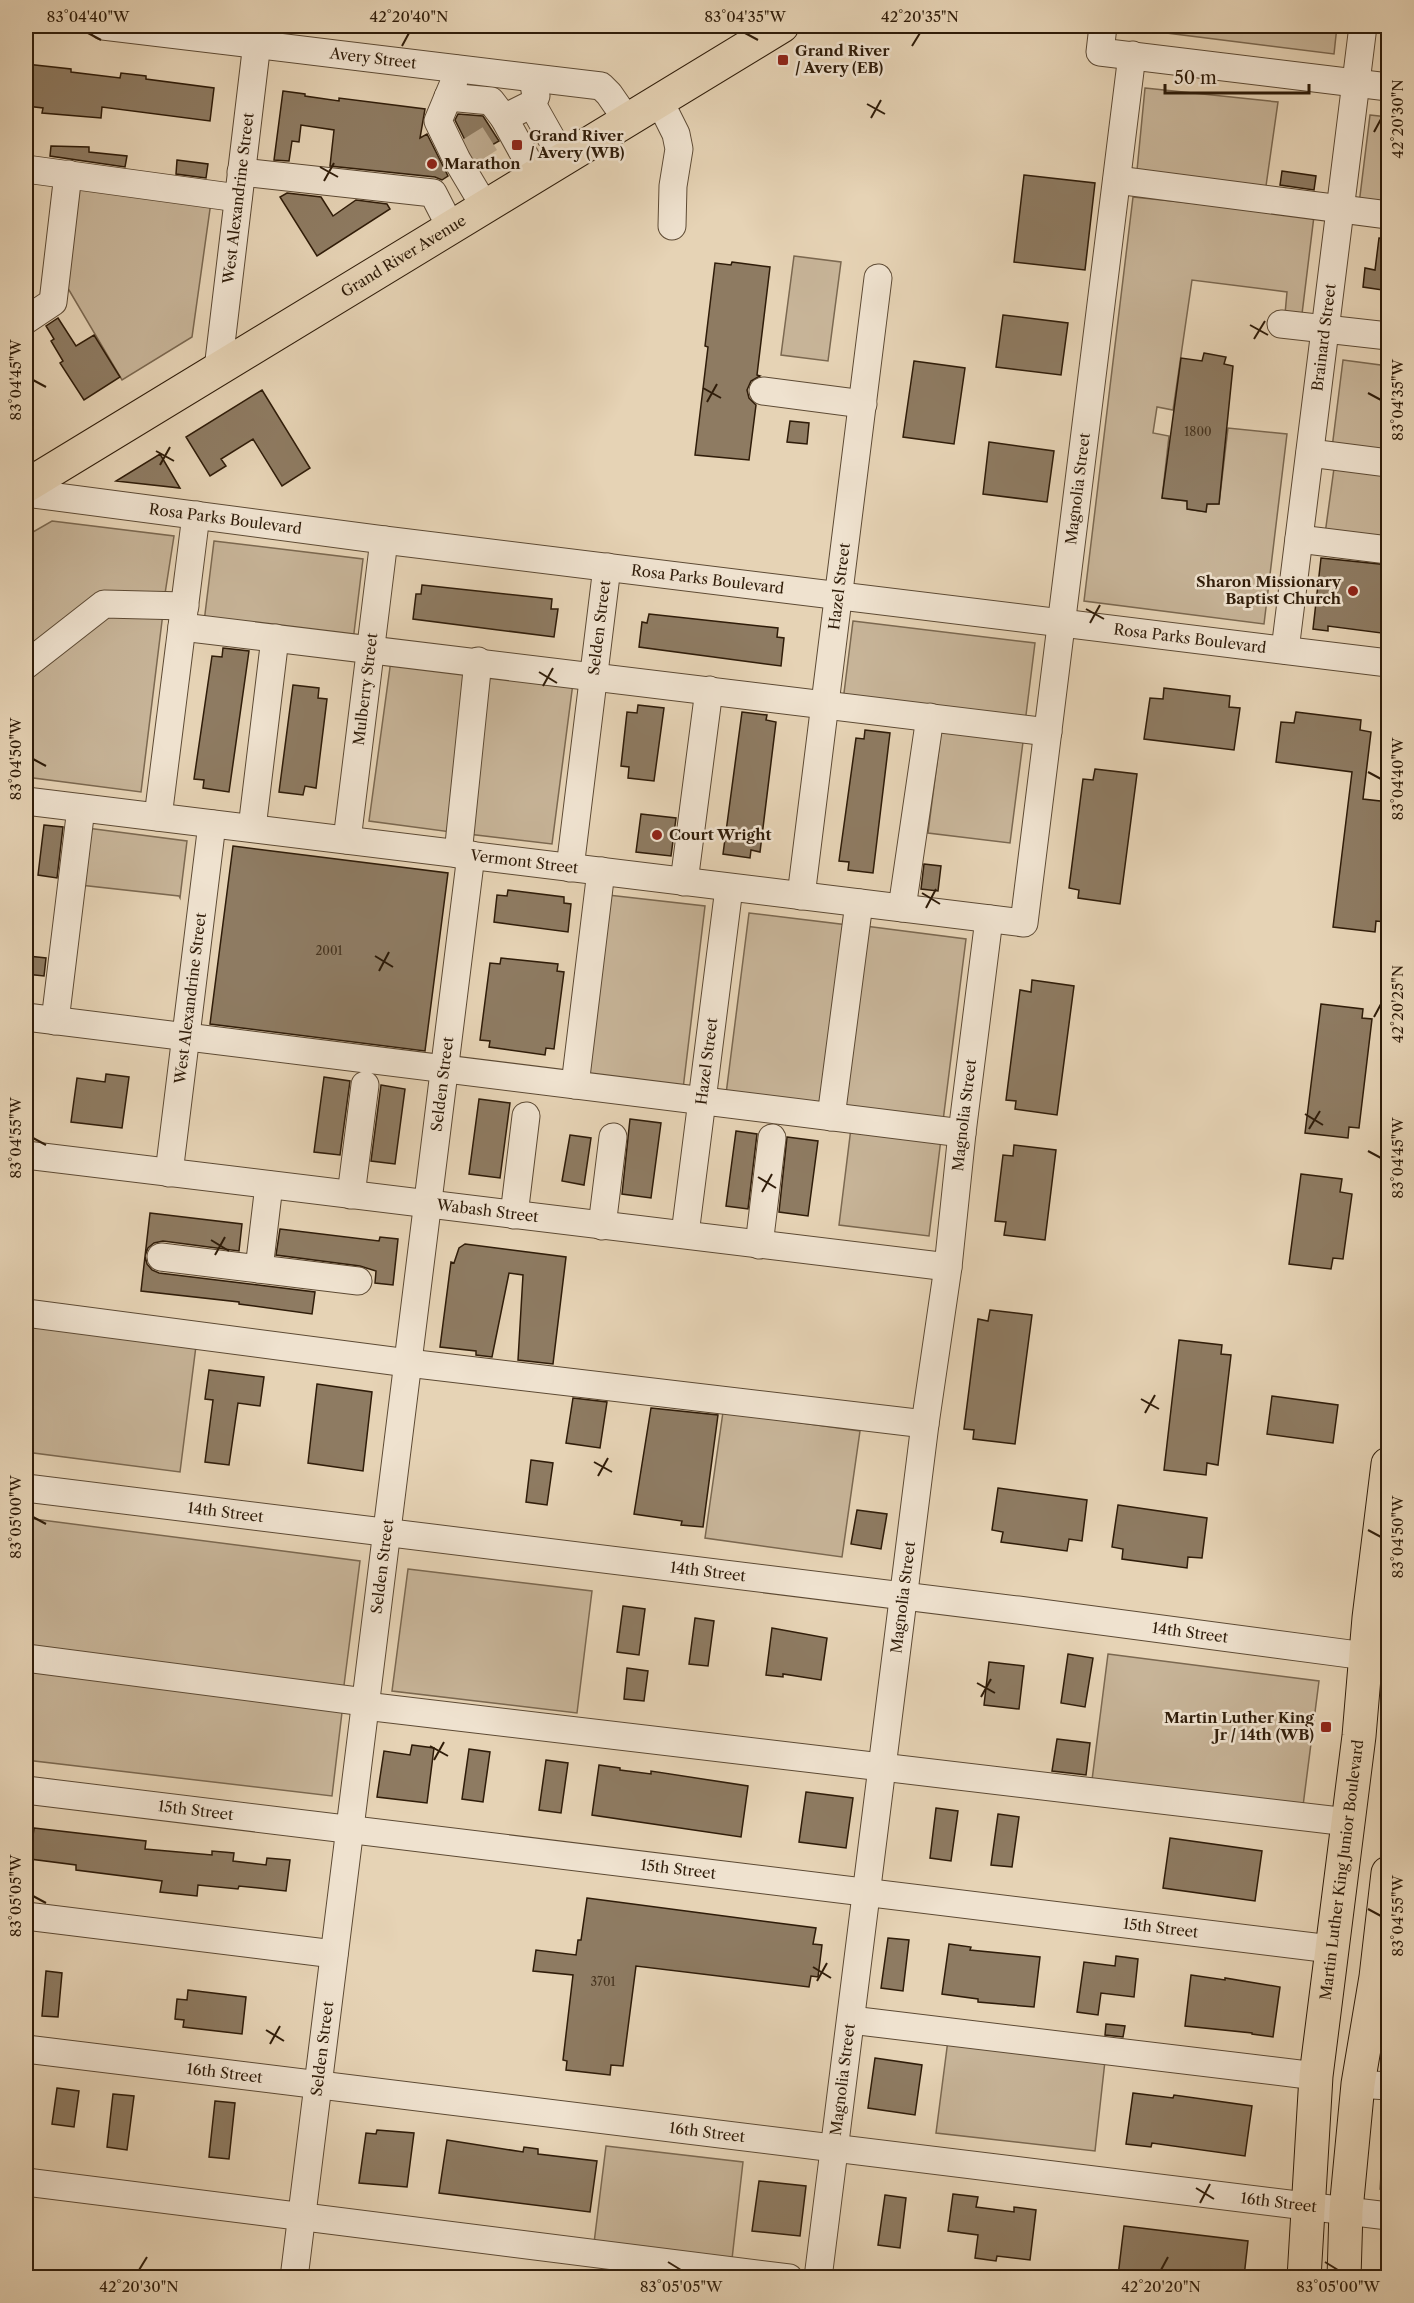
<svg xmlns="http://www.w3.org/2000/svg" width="1414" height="2303" viewBox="0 0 1414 2303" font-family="'Libre Caslon Text',serif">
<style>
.green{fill:#c7b498;stroke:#7b6850;stroke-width:1.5}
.building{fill:#8e7b62;stroke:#2f1c09;stroke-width:1.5}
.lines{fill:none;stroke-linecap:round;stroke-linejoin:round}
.minor-tunnel{stroke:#c1ae93;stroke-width:27;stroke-dasharray:27 14;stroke-linecap:butt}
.minor-casing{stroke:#5d4a34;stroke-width:29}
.major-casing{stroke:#2f1c09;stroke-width:35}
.minor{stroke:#efe2cf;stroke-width:27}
.major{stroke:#e6d3b5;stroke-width:33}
.ticks{fill:none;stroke:#2f1c09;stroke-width:2}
.poi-dot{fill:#8f2418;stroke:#efe2cf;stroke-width:2}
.labels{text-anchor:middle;stroke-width:5;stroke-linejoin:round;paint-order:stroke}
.number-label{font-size:12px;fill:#47341f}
.poi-label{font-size:15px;font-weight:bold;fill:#2f1c09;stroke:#efe2cf;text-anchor:start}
.street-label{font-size:15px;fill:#2f1c09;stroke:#efe2cf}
.neatline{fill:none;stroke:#2f1c09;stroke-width:2}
.ticks-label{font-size:15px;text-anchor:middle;fill:#2f1c09}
</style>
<rect width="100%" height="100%" fill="#e6d3b5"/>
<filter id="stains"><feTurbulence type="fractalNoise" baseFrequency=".00333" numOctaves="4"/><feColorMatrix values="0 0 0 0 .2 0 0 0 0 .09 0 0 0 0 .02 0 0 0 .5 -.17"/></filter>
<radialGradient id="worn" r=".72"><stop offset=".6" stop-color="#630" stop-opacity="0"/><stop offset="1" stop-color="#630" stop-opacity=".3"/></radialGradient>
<path class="green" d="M1119 26H1337L1334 54 1119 27Z
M1145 88 1278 102 1263 207 1135 191Z
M1370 115 1388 117V208L1359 204Z
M79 184 211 202 192 337 122 380 66 285Z
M1133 197 1314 216 1302 314H1285L1287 292 1192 280 1173 410 1157 407 1153 433 1169 436 1162 498 1187 501 1188 509 1206 512 1207 504H1219L1228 428 1287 434 1264 624 1084 601Z
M794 256 841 262 828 361 781 355Z
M1343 360 1388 366V455L1332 448Z
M1335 461 1388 468V543L1325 534Z
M52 521 174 536 164 600H97L26 656V536Z
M214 541 363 559 353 641 204 622Z
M106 610 163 613 141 792 26 777V683Z
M853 621 1035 643 1025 723 843 701Z
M391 660 473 671 451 832 369 821Z
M489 673 573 683 552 844 468 834Z
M941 732 1023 742 1010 843 928 833Z
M87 828 187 841 180 898 179 896 80 885Z
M608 895 705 906 683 1089 586 1077Z
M749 913 848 925 825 1107 726 1094Z
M865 926 966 939 943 1121 842 1109Z
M851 1128 941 1139 929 1236 839 1225Z
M26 1324 196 1346 180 1472 26 1452Z
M723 1412 860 1431 842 1557 705 1538Z
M26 1518 360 1561 343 1693 26 1652Z
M408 1569 592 1591 577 1713 392 1691Z
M1108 1654 1319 1681 1303 1806 1092 1780Z
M26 1666 343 1704 332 1796 26 1760Z
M948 2040 1105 2061 1095 2151 936 2133Z
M1387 2095H1388V2190L1380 2189Z
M606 2146 743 2162 732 2259 594 2243Z"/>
<path class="building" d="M26 64 71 69V72L120 78 121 73 146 76V79L214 88 210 121 102 107 101 118 42 113 43 108 26 106Z
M283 91 305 94V96L339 101V98L425 109 420 138 427 134 448 176 442 180 435 177 330 166 334 130 301 125 299 142 292 141 289 161 274 160Z
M458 114 483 116 499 141 473 156 455 120Z
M51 146 89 147V152L127 156 125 167 50 156Z
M177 160 208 164 206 178 176 174Z
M1282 171 1316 176 1314 190 1280 185Z
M1024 175 1095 183 1085 270 1014 262Z
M287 193 321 197 333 216 356 200 387 204 390 209 317 256 280 197Z
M1379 238 1389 239V291L1363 287 1365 268 1375 270Z
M732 262 770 267 757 375 760 376 751 381 747 390 749 398 756 405 749 460 695 455 708 347 705 346 715 263 731 265Z
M1003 315 1068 323 1061 375 996 367Z
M58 318 76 346 94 335 120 377 84 400 60 363 63 361 51 341 54 339 46 326Z
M1204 353 1226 357 1224 364 1233 366 1219 504H1207L1206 512 1187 509V501L1162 498 1181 358 1202 361Z
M914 361 965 368 954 444 903 437Z
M262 390 310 468 282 486 253 439 221 459 226 466 210 476 186 437Z
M790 421 809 423 807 444 787 442Z
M989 442 1054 451 1047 502 983 494Z
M160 454 180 488 116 481Z
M1321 558 1389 565V634L1328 626V631L1313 629Z
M422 585 552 599 551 609H558L554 637 413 619 416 594H421Z
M649 614 778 628 777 637 784 638 781 666 639 647 642 622 647 623Z
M223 648 249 651 229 792 203 788 204 780 194 779 212 656 222 657Z
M293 685 319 688 318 698 327 699 316 788 305 786 303 795 279 792Z
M1164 688 1230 696 1229 707 1240 708 1234 750 1144 739 1150 698 1163 699Z
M638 705 664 708 654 781 628 778 629 767 621 766 627 712 637 713Z
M742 712 767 715 766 720 776 722 760 852 751 850 750 858 723 854Z
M1296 712 1361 720 1360 730 1371 732 1363 799 1389 802V905L1386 922 1376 921 1375 932 1333 927 1352 772 1276 762 1281 722 1294 723Z
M865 730 890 733 873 873 848 870 849 862 839 861 856 738 864 739Z
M1095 769 1137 774 1120 904 1078 898 1079 890 1069 888 1083 779 1093 780Z
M641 814 676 818 671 856 636 852Z
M44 825 63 827 57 878 38 875Z
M233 846 448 873 425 1051 210 1024Z
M924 864 941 866 938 891 921 889Z
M508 890 564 897V903L571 904 568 932 494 922 497 895 507 896Z
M28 956 46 958 44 976 26 974Z
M501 958 558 964 557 971 564 972 554 1049 546 1048 545 1055 489 1047 490 1041 480 1040 490 963 500 964Z
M1032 980 1074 986 1057 1115 1015 1109 1016 1101 1006 1100 1020 990 1031 992Z
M1321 1004 1363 1009 1362 1018 1372 1019 1359 1128 1349 1127 1348 1138 1305 1133Z
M106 1074 129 1077 122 1128 71 1122 77 1078 105 1082Z
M324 1077 350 1081 340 1155 314 1152Z
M381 1085 405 1089 395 1164 371 1161Z
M479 1099 510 1103 500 1178 469 1174Z
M630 1119 661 1123 651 1198 622 1194Z
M736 1131 757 1134 748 1209 726 1206Z
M570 1135 591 1138 584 1185 562 1181Z
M787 1137 818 1141 808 1216 779 1212Z
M1014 1145 1056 1150 1045 1240 1004 1235 1006 1222 995 1221 1003 1155 1013 1156Z
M1301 1174 1342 1179 1340 1192 1352 1194 1343 1259 1333 1258 1331 1269 1289 1264Z
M150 1213 242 1224 239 1251 163 1241 154 1243 148 1248 145 1256 147 1264 152 1270 159 1273 315 1292 312 1314 239 1304V1302L141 1291Z
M280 1229 379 1241 380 1237 398 1239 393 1285 375 1283 376 1271 360 1266 276 1255Z
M465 1244 566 1257 553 1364 518 1360 523 1275 509 1273 492 1357 476 1355V1351L440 1347 451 1262 454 1263 459 1248Z
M990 1310 1032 1315 1015 1444 973 1439 974 1430 964 1429 978 1319 988 1321Z
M1179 1340 1222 1345 1221 1354 1231 1355 1218 1465 1207 1463 1206 1475 1164 1470Z
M209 1370 264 1377 260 1406 238 1403 229 1465 205 1462 213 1400 205 1399Z
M317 1384 372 1392 363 1471 308 1463Z
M1272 1396 1338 1405 1333 1443 1267 1434Z
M573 1398 607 1402 600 1448 566 1443Z
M651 1408 718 1415 703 1527 681 1525 682 1521 634 1514Z
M531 1460 553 1463 547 1505 526 1502Z
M998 1488 1087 1500 1082 1541 1069 1539 1067 1551 1001 1542 1003 1532 992 1530Z
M1118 1505 1207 1518 1202 1558 1188 1557 1187 1568 1122 1559 1123 1549 1112 1547Z
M857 1510 887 1514 881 1549 851 1544Z
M623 1606 645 1609 639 1655 617 1652Z
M695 1618 714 1621 708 1666 689 1664Z
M772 1628 827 1638 821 1680 783 1674V1677L766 1675Z
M1068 1654 1093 1658 1085 1707 1061 1703Z
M989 1662 1024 1666 1019 1709 984 1705Z
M627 1668 648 1671 644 1701 624 1699Z
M1057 1739 1090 1743 1086 1775 1052 1771Z
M412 1745 434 1748 427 1803 377 1797 384 1751 410 1755Z
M469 1749 490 1752 483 1802 462 1799Z
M546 1760 568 1763 561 1813 539 1810Z
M599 1765 620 1768V1770L651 1774V1771L748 1786 741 1837 592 1815Z
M806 1792 853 1798 846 1848 799 1842Z
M936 1808 958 1811 951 1861 930 1858Z
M998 1814 1019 1817 1012 1867 991 1865Z
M34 1828 146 1841 145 1849 212 1855V1851L234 1853 233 1861 266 1865 267 1858 290 1860 286 1891 239 1886 238 1889 198 1885 197 1896 160 1892 162 1881 76 1870V1865L30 1859Z
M1170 1838 1262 1851 1255 1901 1163 1888Z
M587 1898 816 1928 813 1944 822 1945 818 1977 811 1976 809 1987 636 1966 623 2066 611 2065 610 2075 566 2070 567 2061 563 2060 573 1975 533 1971 536 1950 576 1955 578 1940H581Z
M888 1938 909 1940 903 1991 881 1988Z
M949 1944 971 1947 970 1950 1040 1957 1034 2007 978 2002V1999L942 1994Z
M1116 1956 1138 1959 1134 1997 1101 1993 1098 2015 1077 2012 1084 1962 1115 1966Z
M46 1971 62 1973 58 2017 42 2016Z
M1191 1975 1225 1980V1978L1280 1987 1273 2037 1252 2034V2033L1185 2026Z
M188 1990 246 1997 242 2034 183 2027 184 2020 175 2019 177 1999 187 2000Z
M1106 2024 1125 2026 1123 2037 1105 2035Z
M875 2058 922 2065 915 2115 868 2108Z
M57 2088 79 2091 74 2127 52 2124Z
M1133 2093 1173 2098 1174 2095 1252 2106 1245 2156 1152 2143 1151 2147 1126 2144Z
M113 2094 134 2096 127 2150 107 2147Z
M215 2101 235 2103 229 2159 209 2157Z
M377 2130 414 2133 407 2187 359 2183 366 2133 376 2134Z
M447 2140 523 2152 524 2147 538 2149V2154L597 2161 590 2212 439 2193Z
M759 2181 806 2186 800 2236 752 2231Z
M953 2194 978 2197 976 2207 1014 2212V2207L1036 2210 1030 2260 997 2256 996 2261 975 2258 978 2235 948 2231Z
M885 2195 906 2198 900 2248 878 2245Z
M1124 2226 1248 2241 1244 2277 1118 2276Z"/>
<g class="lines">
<path class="minor-tunnel" d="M467 153 497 134"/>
<g class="minor-casing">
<g id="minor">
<path id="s1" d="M103 26 601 86 609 94 627 120"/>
<path d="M1103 26 1100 52 1388 87"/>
<path d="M456 69 453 85 438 121 457 160 485 207"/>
<path d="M448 97 491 101 504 118 532 104 536 96 533 79"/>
<path d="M659 100 676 134 679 149 673 186 672 226"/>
<path d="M532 104 563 159"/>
<path d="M504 118 536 176"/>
<path d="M26 169 238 198"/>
<path d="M241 172 433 193 451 228"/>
<path d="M1117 180 1388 215"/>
<path d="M26 320 53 302 68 174"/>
<path d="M1281 324 1388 336"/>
<path id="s2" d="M218 369 259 26"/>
<path d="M763 391 863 404"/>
<path d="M1310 453 1388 463"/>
<path id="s3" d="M26 493 384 540 1388 663"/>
<path d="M1299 539 1388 550"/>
<path d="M182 627 1048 732"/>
<path id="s4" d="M1285 650 1363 26"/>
<path d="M26 665 104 604 185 606"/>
<path id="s5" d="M26 801 1024 923 1132 55"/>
<path d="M158 817 196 515"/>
<path d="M252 828 275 638"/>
<path id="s6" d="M347 840 384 540"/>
<path d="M458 854 478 661"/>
<path id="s7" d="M570 868 607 567"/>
<path d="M684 882 709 690"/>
<path id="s8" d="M801 896 878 278"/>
<path d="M902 908 930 717"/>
<path d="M26 1017 962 1133"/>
<path d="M55 1021 81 808"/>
<path d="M575 1085 601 871"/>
<path d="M831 1117 859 903"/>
<path id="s9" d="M26 1155 948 1267"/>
<path id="s10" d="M169 1173 212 824"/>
<path d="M351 1195 365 1085"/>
<path d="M514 1215 526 1116"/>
<path d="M602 1226 613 1137"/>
<path id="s11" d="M685 1234 729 888"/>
<path d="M759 1245 772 1138"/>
<path d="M161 1257 259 1269 269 1185"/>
<path d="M259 1269 358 1281"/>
<path d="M26 1313 408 1363 925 1424"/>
<path id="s12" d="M26 1488 1018 1610 1388 1659"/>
<path d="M26 1658 365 1702"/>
<path d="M365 1706 1348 1822"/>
<path id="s13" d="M26 1790 1331 1949"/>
<path d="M26 1916 334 1954"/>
<path d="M851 2020 1316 2076"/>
<path id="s14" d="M26 2049 1388 2216"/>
<path d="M1358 2084 1388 2086"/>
<path d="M26 2182 789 2278"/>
<path id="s15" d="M294 2278 471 855"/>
<path id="s16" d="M818 2278 925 1424 948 1267 962 1133 989 919"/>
</g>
</g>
<g class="major-casing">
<g id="major">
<path id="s17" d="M26 486 782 26"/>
<path id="s18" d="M1304 2278 1316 2076 1359 1736 1369 1618 1388 1464"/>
<path d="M1344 2278 1346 2210 1358 2084 1376 1977 1388 1873"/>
</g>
</g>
<use href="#minor" class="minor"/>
<use href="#major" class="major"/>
</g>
<path class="ticks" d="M88 33 101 40M745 33 758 40M402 46 409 33M912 46 920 33M867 104 885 114M871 118 881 100M1374 132 1381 119M320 167 338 177M324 181 334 163M1250 325 1268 335M1254 339 1265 321M33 380 46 387M703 388 721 398M1368 393 1381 400M707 402 717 384M156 451 174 461M160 465 170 447M1086 609 1104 619M1090 623 1100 605M539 672 557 683M543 686 553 668M33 759 46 766M1368 772 1381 779M922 893 940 904M926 908 936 889M375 956 393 967M379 971 389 952M1374 1017 1381 1004M1305 1114 1323 1125M1309 1129 1320 1111M33 1138 46 1145M1368 1151 1381 1158M758 1177 776 1188M762 1192 772 1174M211 1240 229 1251M215 1255 225 1237M1141 1399 1159 1409M1145 1413 1155 1395M594 1462 612 1472M598 1476 608 1458M33 1517 46 1524M1368 1530 1381 1537M977 1683 995 1693M981 1697 991 1679M430 1746 448 1756M434 1760 444 1742M33 1896 46 1903M1368 1909 1381 1916M813 1967 831 1978M817 1981 827 1963M266 2030 284 2041M270 2044 280 2026M1196 2188 1214 2199M1200 2203 1210 2184M668 2262 681 2270M1325 2262 1338 2270M139 2270 147 2257M1161 2270 1168 2257"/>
<g class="poi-dot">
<rect x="777" y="54" width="12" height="12" rx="3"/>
<rect x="511" y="139" width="12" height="12" rx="3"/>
<circle cx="432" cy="164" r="6"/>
<circle cx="1353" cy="591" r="6"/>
<circle cx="657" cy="835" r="6"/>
<rect x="1320" y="1721" width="12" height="12" rx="3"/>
</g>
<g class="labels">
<g class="number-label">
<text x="1198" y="436">1800</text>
<text x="329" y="955">2001</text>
<text x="603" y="1986">3701</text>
</g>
<g class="poi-label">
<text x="795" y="56">Grand River<tspan x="795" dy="17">/ Avery (EB)</tspan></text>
<text x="529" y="141">Grand River<tspan x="529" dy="17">/ Avery (WB)</tspan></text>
<text x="444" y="169">Marathon</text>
<text x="1341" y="587" text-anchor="end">Sharon Missionary<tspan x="1341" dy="17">Baptist Church</tspan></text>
<text x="669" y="840">Court Wright</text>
<text x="1314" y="1723" text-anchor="end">Martin Luther King<tspan x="1314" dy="17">Jr / 14th (WB)</tspan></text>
</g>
<g class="street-label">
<text dy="5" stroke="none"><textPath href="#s1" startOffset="272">Avery Street</textPath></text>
<text dy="5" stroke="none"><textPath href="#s2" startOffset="172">West Alexandrine Street</textPath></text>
<text dy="5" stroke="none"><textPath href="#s17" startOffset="442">Grand River Avenue</textPath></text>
<text dy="5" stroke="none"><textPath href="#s4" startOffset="315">Brainard Street</textPath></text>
<text dy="5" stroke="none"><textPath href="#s5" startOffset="1443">Magnolia Street</textPath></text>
<text dy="5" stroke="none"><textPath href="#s3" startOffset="201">Rosa Parks Boulevard</textPath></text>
<text dy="5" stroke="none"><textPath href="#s3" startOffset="687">Rosa Parks Boulevard</textPath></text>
<text dy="5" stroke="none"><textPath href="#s8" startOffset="312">Hazel Street</textPath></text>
<text dy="5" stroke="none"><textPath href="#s7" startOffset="242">Selden Street</textPath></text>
<text dy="5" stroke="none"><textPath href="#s3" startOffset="1173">Rosa Parks Boulevard</textPath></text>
<text dy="5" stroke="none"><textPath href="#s6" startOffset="152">Mulberry Street</textPath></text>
<text dy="5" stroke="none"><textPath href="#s5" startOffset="502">Vermont Street</textPath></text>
<text dy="5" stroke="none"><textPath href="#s10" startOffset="176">West Alexandrine Street</textPath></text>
<text dy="5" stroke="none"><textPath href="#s11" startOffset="174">Hazel Street</textPath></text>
<text dy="5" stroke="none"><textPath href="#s15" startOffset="1203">Selden Street</textPath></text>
<text dy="5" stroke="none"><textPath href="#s16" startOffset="1172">Magnolia Street</textPath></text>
<text dy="5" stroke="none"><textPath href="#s9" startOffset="465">Wabash Street</textPath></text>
<text dy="5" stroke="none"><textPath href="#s12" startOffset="201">14th Street</textPath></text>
<text dy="5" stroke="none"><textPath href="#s15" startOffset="717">Selden Street</textPath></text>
<text dy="5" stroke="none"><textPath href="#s12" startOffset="687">14th Street</textPath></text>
<text dy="5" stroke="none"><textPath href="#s16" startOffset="686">Magnolia Street</textPath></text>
<text dy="5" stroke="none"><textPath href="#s12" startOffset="1173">14th Street</textPath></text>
<text dy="5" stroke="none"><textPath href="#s13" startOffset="171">15th Street</textPath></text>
<text dy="5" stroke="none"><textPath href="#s13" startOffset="657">15th Street</textPath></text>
<text dy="5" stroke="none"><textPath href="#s18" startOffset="410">Martin Luther King Junior Boulevard</textPath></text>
<text dy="5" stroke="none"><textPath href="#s13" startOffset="1143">15th Street</textPath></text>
<text dy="5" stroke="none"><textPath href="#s15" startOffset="231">Selden Street</textPath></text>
<text dy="5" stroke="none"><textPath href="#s14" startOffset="200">16th Street</textPath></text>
<text dy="5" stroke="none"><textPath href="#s16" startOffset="200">Magnolia Street</textPath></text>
<text dy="5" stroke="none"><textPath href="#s14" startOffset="686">16th Street</textPath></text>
<text dy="5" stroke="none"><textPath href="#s14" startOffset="1262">16th Street</textPath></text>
</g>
</g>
<rect width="1414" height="2303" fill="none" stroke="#e6d3b5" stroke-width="66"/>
<path d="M1165 84v9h144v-9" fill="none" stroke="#2f1c09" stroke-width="3"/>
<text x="1174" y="84" font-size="18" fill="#2f1c09" stroke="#efe2cf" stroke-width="4.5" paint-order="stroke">50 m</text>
<rect x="33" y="33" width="1348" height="2237" class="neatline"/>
<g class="ticks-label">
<text x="88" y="22">83°04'40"W</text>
<text x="409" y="22">42°20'40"N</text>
<text x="745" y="22">83°04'35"W</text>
<text x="920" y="22">42°20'35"N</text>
<text transform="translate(1398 119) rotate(-90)" y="5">42°20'30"N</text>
<text transform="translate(16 380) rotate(-90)" y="5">83°04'45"W</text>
<text transform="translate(1398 400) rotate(-90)" y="5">83°04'35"W</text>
<text transform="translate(16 759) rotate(-90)" y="5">83°04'50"W</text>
<text transform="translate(1398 779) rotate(-90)" y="5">83°04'40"W</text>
<text transform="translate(1398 1004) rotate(-90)" y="5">42°20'25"N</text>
<text transform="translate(16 1138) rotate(-90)" y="5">83°04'55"W</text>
<text transform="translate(1398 1158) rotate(-90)" y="5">83°04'45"W</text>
<text transform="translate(16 1517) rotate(-90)" y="5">83°05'00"W</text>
<text transform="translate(1398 1537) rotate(-90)" y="5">83°04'50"W</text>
<text transform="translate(16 1896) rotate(-90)" y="5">83°05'05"W</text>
<text transform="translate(1398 1916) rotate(-90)" y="5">83°04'55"W</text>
<text x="139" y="2292">42°20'30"N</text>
<text x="681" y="2292">83°05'05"W</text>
<text x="1161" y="2292">42°20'20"N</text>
<text x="1338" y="2292">83°05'00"W</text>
</g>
<rect width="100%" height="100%" filter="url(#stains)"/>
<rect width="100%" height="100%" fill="url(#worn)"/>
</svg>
